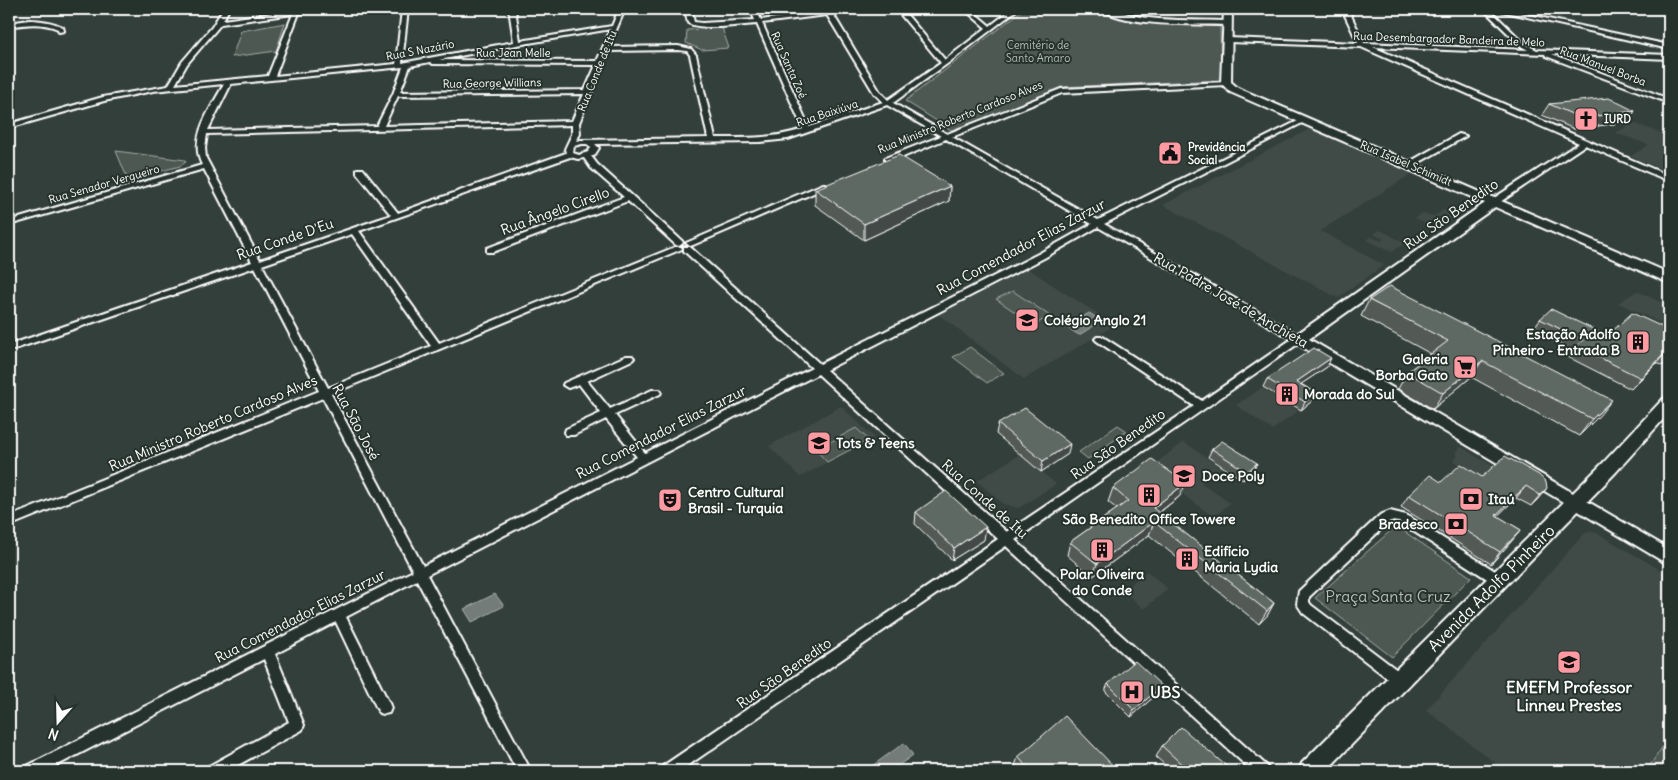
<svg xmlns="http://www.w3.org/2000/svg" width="1678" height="780" viewBox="0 0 1678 780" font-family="Delius,sans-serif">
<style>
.built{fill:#404c47}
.green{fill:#4d5853;stroke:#a6aca9}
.water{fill:#737b78;stroke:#abb0ae}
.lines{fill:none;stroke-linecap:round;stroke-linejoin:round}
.street-casing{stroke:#fff;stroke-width:4}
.secondary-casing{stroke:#fff;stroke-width:4}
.primary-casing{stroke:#fff;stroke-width:4}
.street{fill:#26332d;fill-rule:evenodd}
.secondary{fill:#26332d;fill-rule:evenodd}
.primary{fill:#26332d;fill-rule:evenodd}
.wall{fill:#525a56;stroke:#fff}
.shaded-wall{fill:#424a46;stroke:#fff}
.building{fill:#5f6964;stroke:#fff}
.labels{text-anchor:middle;stroke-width:4;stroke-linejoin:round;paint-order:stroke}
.far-street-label{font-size:11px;fill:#fff;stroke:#26332d}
.far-park-label{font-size:11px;fill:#b8bcba;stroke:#26332d}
.far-poi-label{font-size:11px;font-weight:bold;fill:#fff;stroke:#26332d;text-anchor:start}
.street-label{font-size:14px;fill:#fff;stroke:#26332d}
.poi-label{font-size:14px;font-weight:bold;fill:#fff;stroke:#26332d;text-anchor:start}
.near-street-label{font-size:16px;fill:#fff;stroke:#26332d}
.near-park-label{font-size:16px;fill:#b8bcba;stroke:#26332d}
.near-poi-label{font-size:16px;font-weight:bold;fill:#fff;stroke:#26332d}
</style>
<rect width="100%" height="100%" fill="#333f3a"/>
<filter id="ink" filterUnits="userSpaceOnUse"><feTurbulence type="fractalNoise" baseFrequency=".02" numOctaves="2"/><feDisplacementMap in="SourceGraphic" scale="10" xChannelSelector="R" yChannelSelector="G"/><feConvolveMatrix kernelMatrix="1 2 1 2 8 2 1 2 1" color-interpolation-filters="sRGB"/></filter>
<g filter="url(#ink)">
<path class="built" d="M1633 123 1669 136V172L1631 156 1649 145 1616 133Z
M1312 128 1416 171 1320 231 1384 265 1338 298 1163 205Z
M1443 210 1456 216 1437 229 1415 218 1421 214 1434 216Z
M1380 230 1405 243 1392 252 1367 240 1371 237 1381 241 1384 239 1374 234Z
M1028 269 1115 325 1024 379 939 315Z
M1637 291 1669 306V327L1618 303Z
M1262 388 1298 411 1272 430 1236 405Z
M841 406 874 437 800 477 769 446Z
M1184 442 1221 468 1201 483 1230 503 1214 517 1148 469Z
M1461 447 1496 468 1484 479 1453 460 1458 456 1455 452Z
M1020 454 1056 484 1019 508 1003 504 977 481Z
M1590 532 1597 533 1669 575V771H1506L1426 710 1585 533Z
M1147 571 1168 589 1144 609 1123 591Z"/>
<path class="green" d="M1024 9H1099L1128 21 1220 26 1221 80 1061 87 1011 109 951 130 905 101Z
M285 23 276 51 232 57 241 31Z
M722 28 729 48 702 50 686 43 687 30Z
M116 151 185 160 186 162 180 166 128 180Z
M1013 291 1050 316 1034 325 996 299Z
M970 347 1004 373 987 383 953 357Z
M1118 425 1127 431 1088 459 1079 452Z
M856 428 869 440 827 462 816 450Z
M1396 526 1471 577 1392 657 1315 598Z
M1664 745 1669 749V771H1646Z"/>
<path class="water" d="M1089 313 1102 321 1079 335 1066 327Z
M495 594 504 606 472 622 464 609Z
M904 743 913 755 891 771H865Z"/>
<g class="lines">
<g class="street-casing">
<path id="street" d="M223 9H229L223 20 295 10V9H320L317 11 299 13 275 76 396 64 402 9H408L402 63 514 42 509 9H515L520 41 612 26 619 9H625L609 47 678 46 691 49 696 55 715 138C746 138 773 139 803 129L757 24C739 25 703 31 688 23L685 9H691L694 22 702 23 755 20 750 9H756L761 20 826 11 824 9H830L831 11 860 9 857 11 833 14 880 92 888 100 941 63 896 9H902L945 60 986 28 964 9H970L990 26 1012 9H1018L947 64 893 103 947 134 1061 89 1228 82V84L1226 85 1062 93 952 137 1098 220 1302 119H1306V121L1104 224 1302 337 1304 339 1302 341 1015 540 1267 766 1269 771H1252L1006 546 680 771H661L663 766 998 539 818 374 427 575 531 771H517L417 580 346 617 389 703 391 708 389 713 384 714 379 713 336 622 275 654 304 725 302 730 227 771H207L209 766 289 722 264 659 46 771H25L27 766 413 571 323 398 9 526V517L319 391 255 267 9 351V345L252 262 204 169 9 225V221L202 165C188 138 211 108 224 84L153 91 104 101 9 128V124L103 97 168 86 182 62 212 27ZM293 14 268 76 175 85 187 64 221 24ZM827 15 874 93 883 102 809 127 762 23ZM611 29 597 61 439 60 517 45ZM678 50 687 51 690 55 708 138 582 140 576 141 580 134 579 123 608 51ZM430 62 433 64 596 65 585 90 400 92 410 66ZM403 67 393 94 377 126 208 130 231 84ZM584 94 572 121 384 126 398 96ZM887 105 941 136 885 158V162H891L946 139 1092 224 1038 254 820 364 690 247H684V251L812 368 645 453 615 415 660 394 661 392 660 390H652L610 409 587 381 632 360 634 358 632 356H626L564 383 563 385 568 388 579 384 601 413 566 429 565 432 566 435H574L606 419 637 457 423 566 331 394 682 249 681 247H675L439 343 359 231 570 157 578 159 584 158 591 168 624 197 487 248V252H493L628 201 676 245 679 246 683 243 682 241 597 164 591 156H594L599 148 595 144 760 142 788 139ZM572 125V134L565 149 566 153 398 213 363 169H357V173L391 215 260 260 206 158 205 148 207 134ZM582 144H587L591 148 588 152 579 155 573 153 574 146ZM1098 227 1292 339 1202 401 1103 337H1097L1095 339 1097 341 1194 406 1007 532 826 370 1044 258ZM352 234 431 346 328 388 262 265Z
M1100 9C1114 8 1134 17 1149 18 1175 21 1201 20 1227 21L1230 23 1227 25C1194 24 1128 27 1100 9Z
M1342 9H1348L1364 43 1528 50 1521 46 1483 9H1489L1525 44 1537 50 1669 55V59L1552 54 1669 99V103L1546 56 1545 54 1373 47 1669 176V181L1585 145 1497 204H1491V200L1579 143 1361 47 1229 42 1226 40 1229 38 1358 43Z
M1492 9H1502L1669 45V49Z
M29 20C41 20 52 22 63 27L64 31 59 32 58 29C42 22 26 24 9 27V23Z
M1459 134 1466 136 1411 167H1408L1404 165Z
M823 184H826L830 186 693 245 690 246 686 243Z
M1390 511 1406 515 1503 576 1505 580 1503 584 1499 585 1495 584 1399 522 1390 521 1309 597V602L1311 605 1405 676 1407 680 1405 684 1400 686 1395 684 1303 613 1297 604 1299 591 1380 515Z"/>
</g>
<g class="secondary-casing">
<path id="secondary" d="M1224 9H1232L1231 82 1238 88 1669 273V282L1664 281 1495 207 1309 339 1669 549V565L1294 342 1292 339 1294 336 1485 203 1230 92 1221 83Z"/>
</g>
<g class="primary-casing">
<path id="primary" d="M1669 397V413L1616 472 1326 771H1299L1302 763 1604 462 1663 399Z"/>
</g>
<use href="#street" class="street"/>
<use href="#secondary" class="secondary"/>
<use href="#primary" class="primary"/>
</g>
<path class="wall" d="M1549 104 1628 122 1574 129 1542 115Z
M950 186 949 201 864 240 815 205V189Z
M1369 300 1599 416 1579 436 1471 377 1433 409 1398 389 1407 372 1431 354 1361 316Z
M1540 319 1607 336 1669 330V359L1663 366 1657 363 1631 389 1568 357 1573 351 1532 331Z
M1327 367 1301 384 1316 393 1312 401 1301 410 1263 387 1267 379Z
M998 424 1068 454 1041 472 996 434Z
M1212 449 1257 463 1253 471 1243 480 1208 457Z
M1482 477 1547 488 1531 506 1516 498 1497 516 1521 530 1491 564 1401 507 1409 495 1441 482Z
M1113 488 1180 496 1159 513 1274 603 1267 616 1259 624 1149 535 1092 577 1067 555 1070 542 1117 509 1108 502Z
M916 512 984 540 952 560 915 524Z
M1108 684 1162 686 1158 693 1131 717 1105 691Z
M1162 746 1232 771H1172L1156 757Z
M1018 757 1118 771H1016L1014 769Z"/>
<path class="shaded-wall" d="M1635 111 1628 122 1574 129 1581 118Z
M950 186 949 201 864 240V224Z
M1666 352 1657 363 1631 389 1641 378Z
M1331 358 1327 367 1292 390 1296 382Z
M1482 361 1471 377 1433 409 1443 393Z
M1316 393 1312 401 1301 410 1305 402Z
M1612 400 1599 416 1579 436 1592 419Z
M1070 444 1068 454 1041 472 1043 461Z
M1257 463 1253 471 1243 480 1247 472Z
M1186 483 1180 496 1148 521 1153 508Z
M1526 486 1516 498 1486 527 1496 515Z
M1547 488 1538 499 1531 506 1540 495Z
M1154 522 1149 535 1092 577 1097 564Z
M986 527 984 540 952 560 954 548Z
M1521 530 1511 542 1491 564 1500 552Z
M1274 603 1267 616 1259 624 1267 611Z
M1162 686 1158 693 1131 717 1134 710Z"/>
<path class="building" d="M1609 98 1635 111 1581 118 1549 104Z
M899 155 950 186 864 224 815 189Z
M1390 286 1612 400 1592 419 1482 361 1443 393 1407 372 1448 341 1369 300Z
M1551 309 1607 336 1632 313 1669 330V353L1666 352 1641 378 1576 346 1583 340 1540 319Z
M1314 348 1331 358 1296 382 1316 393 1305 402 1267 379Z
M1025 408 1070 444 1043 461 998 424Z
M1222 441 1257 463 1247 472 1212 449Z
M1505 456 1539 475 1546 482 1547 488 1540 495 1526 486 1496 515 1521 530 1500 552 1409 495 1430 475 1441 482 1461 464 1482 477Z
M1152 459 1186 483 1153 508 1274 603 1267 611 1154 522 1097 564 1070 542 1128 501 1113 488Z
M946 491 986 527 954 548 916 512Z
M1135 661 1162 686 1134 710 1108 684Z
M1065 716 1118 771H1031L1018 757Z
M1181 727 1232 771H1189L1162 746Z"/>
</g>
<defs>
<g id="church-square" transform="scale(1.25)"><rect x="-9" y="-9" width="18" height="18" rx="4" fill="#ff9aa2" stroke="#26332d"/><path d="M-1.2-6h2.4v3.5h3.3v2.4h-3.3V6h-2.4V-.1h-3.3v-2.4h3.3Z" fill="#111"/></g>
<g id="civic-square" transform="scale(1.25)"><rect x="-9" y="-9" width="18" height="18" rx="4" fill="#ff9aa2" stroke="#26332d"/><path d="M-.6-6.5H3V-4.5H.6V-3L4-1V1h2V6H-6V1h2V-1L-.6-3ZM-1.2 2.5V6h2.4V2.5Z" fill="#111"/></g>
<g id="school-square" transform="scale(1.25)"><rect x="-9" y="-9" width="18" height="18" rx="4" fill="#ff9aa2" stroke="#26332d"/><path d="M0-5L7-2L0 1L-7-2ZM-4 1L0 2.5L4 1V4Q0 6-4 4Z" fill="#111"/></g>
<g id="building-square" transform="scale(1.25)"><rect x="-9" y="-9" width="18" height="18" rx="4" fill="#ff9aa2" stroke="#26332d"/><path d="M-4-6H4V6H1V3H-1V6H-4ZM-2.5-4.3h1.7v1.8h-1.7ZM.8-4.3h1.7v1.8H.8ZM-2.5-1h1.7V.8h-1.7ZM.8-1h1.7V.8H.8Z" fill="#111"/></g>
<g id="supermarket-square" transform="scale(1.25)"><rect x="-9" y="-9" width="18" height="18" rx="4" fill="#ff9aa2" stroke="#26332d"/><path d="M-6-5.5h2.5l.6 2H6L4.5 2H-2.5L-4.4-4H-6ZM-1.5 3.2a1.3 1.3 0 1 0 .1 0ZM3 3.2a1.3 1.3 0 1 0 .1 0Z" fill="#111"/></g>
<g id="bank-square" transform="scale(1.25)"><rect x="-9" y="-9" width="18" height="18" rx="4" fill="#ff9aa2" stroke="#26332d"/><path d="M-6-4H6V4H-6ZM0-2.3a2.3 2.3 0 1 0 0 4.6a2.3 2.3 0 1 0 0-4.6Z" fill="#111"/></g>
<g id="theatre-square" transform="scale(1.25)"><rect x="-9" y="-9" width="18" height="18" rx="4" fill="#ff9aa2" stroke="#26332d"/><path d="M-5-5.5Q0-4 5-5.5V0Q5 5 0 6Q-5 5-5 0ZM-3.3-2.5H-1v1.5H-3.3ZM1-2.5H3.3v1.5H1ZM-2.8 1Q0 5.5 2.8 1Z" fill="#111"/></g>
<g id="hospital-square" transform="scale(1.25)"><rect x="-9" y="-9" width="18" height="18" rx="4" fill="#ff9aa2" stroke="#26332d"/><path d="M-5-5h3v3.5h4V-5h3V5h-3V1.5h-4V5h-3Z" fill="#111"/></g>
</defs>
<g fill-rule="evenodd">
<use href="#church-square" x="1586" y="119"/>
<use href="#civic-square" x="1170" y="153"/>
<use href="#school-square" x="1027" y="320"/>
<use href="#building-square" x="1638" y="342"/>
<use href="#supermarket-square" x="1465" y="367"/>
<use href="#building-square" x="1287" y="394"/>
<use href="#school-square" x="819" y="443"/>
<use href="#school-square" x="1184" y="476"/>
<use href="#building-square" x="1149" y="495"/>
<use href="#bank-square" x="1471" y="499"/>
<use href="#theatre-square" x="670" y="500"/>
<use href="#bank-square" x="1456" y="524"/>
<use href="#building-square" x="1102" y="550"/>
<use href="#building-square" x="1187" y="559"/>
<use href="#school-square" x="1569" y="662"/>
<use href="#hospital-square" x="1132" y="692"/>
</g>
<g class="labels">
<g class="far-street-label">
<text transform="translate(1449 39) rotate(2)" y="4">Rua Desembargador Bandeira de Melo</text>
<text transform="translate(420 50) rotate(-11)" y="4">Rua S Nazário</text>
<text x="513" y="57">Rua Jean Melle</text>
<text transform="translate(789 65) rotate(66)" y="4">Rua Santa Zoé</text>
<text transform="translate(1603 66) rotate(21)" y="4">Rua Manuel Borba</text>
<text transform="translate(597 71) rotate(-68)" y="4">Rua Conde de Itu</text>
<text transform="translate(492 83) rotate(-1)" y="4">Rua George Willians</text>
<text transform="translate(827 113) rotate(-18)" y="4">Rua Baixiúva</text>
<text transform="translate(960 117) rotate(-22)" y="4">Rua Ministro Roberto Cardoso Alves</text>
<text transform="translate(1406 163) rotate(23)" y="4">Rua Isabel Schimidt</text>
<text transform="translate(104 184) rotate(-16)" y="4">Rua Senador Vergueiro</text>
</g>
<g class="far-park-label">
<text x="1038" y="49">Cemitério de<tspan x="1038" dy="13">Santo Amaro</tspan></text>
</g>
<g class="far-poi-label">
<text x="1604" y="123">IURD</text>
<text x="1188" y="151">Previdência<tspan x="1188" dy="13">Social</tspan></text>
</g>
<g class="street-label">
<text transform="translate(555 211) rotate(-20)" y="5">Rua Ângelo Cirello</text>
<text transform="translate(1451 214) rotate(-35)" y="5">Rua São Benedito</text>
<text transform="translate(285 239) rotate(-19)" y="5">Rua Conde D'Eu</text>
<text transform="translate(1021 247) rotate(-28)" y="5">Rua Comendador Elias Zarzur</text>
<text transform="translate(1231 300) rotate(30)" y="5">Rua Padre José de Anchieta</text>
<text transform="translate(356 422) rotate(62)" y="5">Rua São José</text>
<text transform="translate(213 423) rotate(-23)" y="5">Rua Ministro Roberto Cardoso Alves</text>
<text transform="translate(661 432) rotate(-27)" y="5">Rua Comendador Elias Zarzur</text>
<text transform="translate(1118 444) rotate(-35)" y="5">Rua São Benedito</text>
<text transform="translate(985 499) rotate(42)" y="5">Rua Conde de Itu</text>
<text transform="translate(300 616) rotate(-27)" y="5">Rua Comendador Elias Zarzur</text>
<text transform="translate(784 673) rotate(-35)" y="5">Rua São Benedito</text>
</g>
<g class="poi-label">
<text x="1044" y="325">Colégio Anglo 21</text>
<text x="1620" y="339" text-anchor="end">Estação Adolfo<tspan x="1620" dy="16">Pinheiro - Entrada B</tspan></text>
<text x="1448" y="364" text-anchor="end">Galeria<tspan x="1448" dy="16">Borba Gato</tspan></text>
<text x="1304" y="399">Morada do Sul</text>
<text x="836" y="448">Tots &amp; Teens</text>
<text x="1202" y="481">Doce Poly</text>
<text x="688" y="497">Centro Cultural<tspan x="688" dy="16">Brasil - Turquia</tspan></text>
<text x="1488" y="504">Itaú</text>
<text x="1149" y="524" text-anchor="middle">São Benedito Office Towere</text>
<text x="1438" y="529" text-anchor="end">Bradesco</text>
<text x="1204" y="556">Edifício<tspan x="1204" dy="16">Maria Lydia</tspan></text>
<text x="1102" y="579" text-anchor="middle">Polar Oliveira<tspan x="1102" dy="16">do Conde</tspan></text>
</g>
<g class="near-street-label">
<text transform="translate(1491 588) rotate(-45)" y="6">Avenida Adolfo Pinheiro</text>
</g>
<g class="near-park-label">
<text x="1388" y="602">Praça Santa Cruz</text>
</g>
<g class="near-poi-label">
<text x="1569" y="693">EMEFM Professor<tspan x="1569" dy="18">Linneu Prestes</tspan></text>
<text x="1150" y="698" text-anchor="start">UBS</text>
</g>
</g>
<rect width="1678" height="780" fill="none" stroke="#26332d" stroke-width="30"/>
<rect x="15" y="15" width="1648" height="750" fill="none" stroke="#fff" stroke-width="2" filter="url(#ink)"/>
<g transform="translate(58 722) rotate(200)" stroke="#26332d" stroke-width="4" paint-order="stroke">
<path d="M0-4L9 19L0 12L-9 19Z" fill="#ffffff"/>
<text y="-8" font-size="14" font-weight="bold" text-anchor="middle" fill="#ffffff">N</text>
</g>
</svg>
